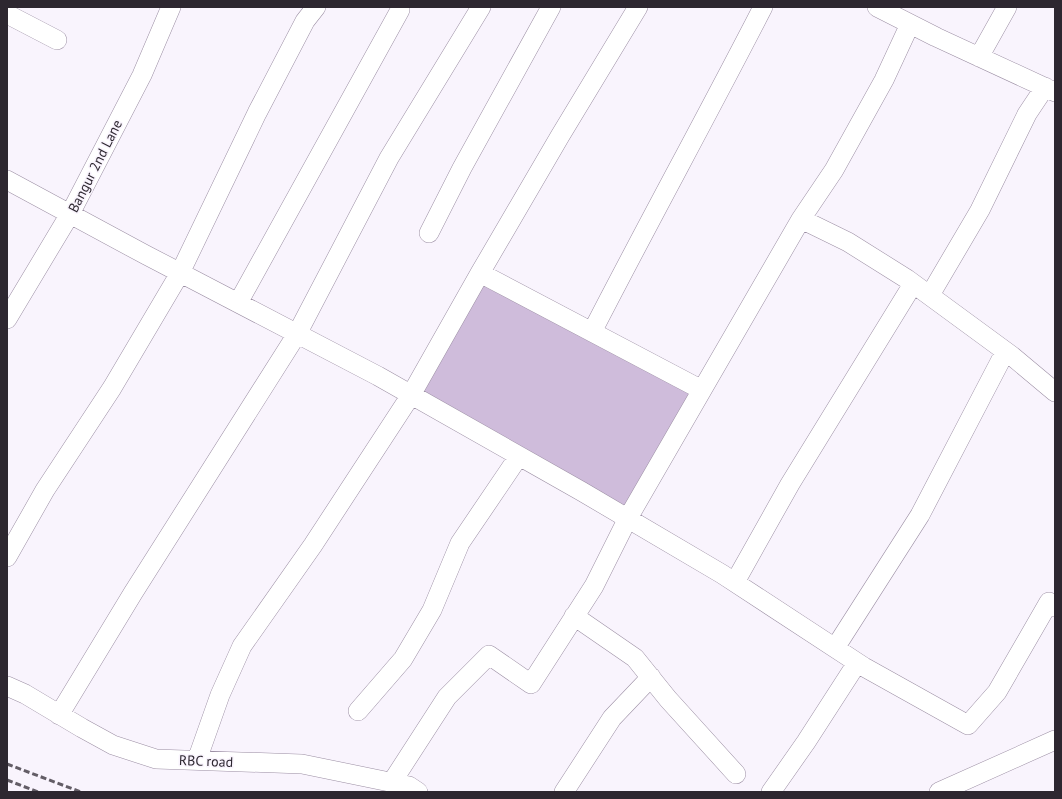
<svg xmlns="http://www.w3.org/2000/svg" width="1062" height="799" viewBox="0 0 1062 799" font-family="'PT Sans',sans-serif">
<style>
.green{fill:#cfbcdb}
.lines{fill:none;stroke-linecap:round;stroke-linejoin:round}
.minor-casing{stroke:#9c8fa4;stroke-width:20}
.minor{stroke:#fff;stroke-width:19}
.rail{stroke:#635d66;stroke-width:3;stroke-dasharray:6 3;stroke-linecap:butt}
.labels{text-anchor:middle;stroke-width:3;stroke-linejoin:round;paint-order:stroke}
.street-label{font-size:14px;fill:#2d2730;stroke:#f9f4fd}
</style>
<rect width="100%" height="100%" fill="#f9f4fd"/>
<path class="green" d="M480 273 702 390 628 518 411 395Z"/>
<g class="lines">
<g class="minor-casing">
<path id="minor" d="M877 7 936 37 1055 92
M7 14 57 40
M979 57 1007 7
M7 180 146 255 378 376 581 491 722 574 864 667 968 725 997 692 1049 602 1055 607
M801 219 848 242 907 279 1012 356 1055 392
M429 233 462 168 551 7
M480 273 702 390
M930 295 980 210 1027 114 1045 87
M238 303 400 10
M7 319 70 214 142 75 171 7
M592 332C648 223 707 116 763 7
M7 557 45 490 112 388 180 273 257 113 305 21 316 7
M735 582 790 484 913 284
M574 616 635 658 668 699 736 774
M835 648 920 515 1005 352
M7 686 25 694 82 728 113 745 156 759 302 764 409 786 418 792
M358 711 403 659 432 610 460 543 519 456
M59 715 133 593 297 334 389 158 481 7
M197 760 220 695 242 646 313 545 411 395 480 273 560 136 638 7
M392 782 447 697 489 655 531 684 594 586 628 518 702 390 801 219 834 170 884 80 910 24
M564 792 612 718 651 677
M771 792 806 742 857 663
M939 792 1055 740"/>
</g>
<use href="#minor" class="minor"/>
<path class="rail" d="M7 764 81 792
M7 780 38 792"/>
</g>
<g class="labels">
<g class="street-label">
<text transform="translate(95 166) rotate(-63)" y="5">Bangur 2nd Lane</text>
<text transform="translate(206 761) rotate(2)" y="5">RBC road</text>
</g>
</g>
<rect width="1062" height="799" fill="none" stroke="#2d2730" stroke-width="16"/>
</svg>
